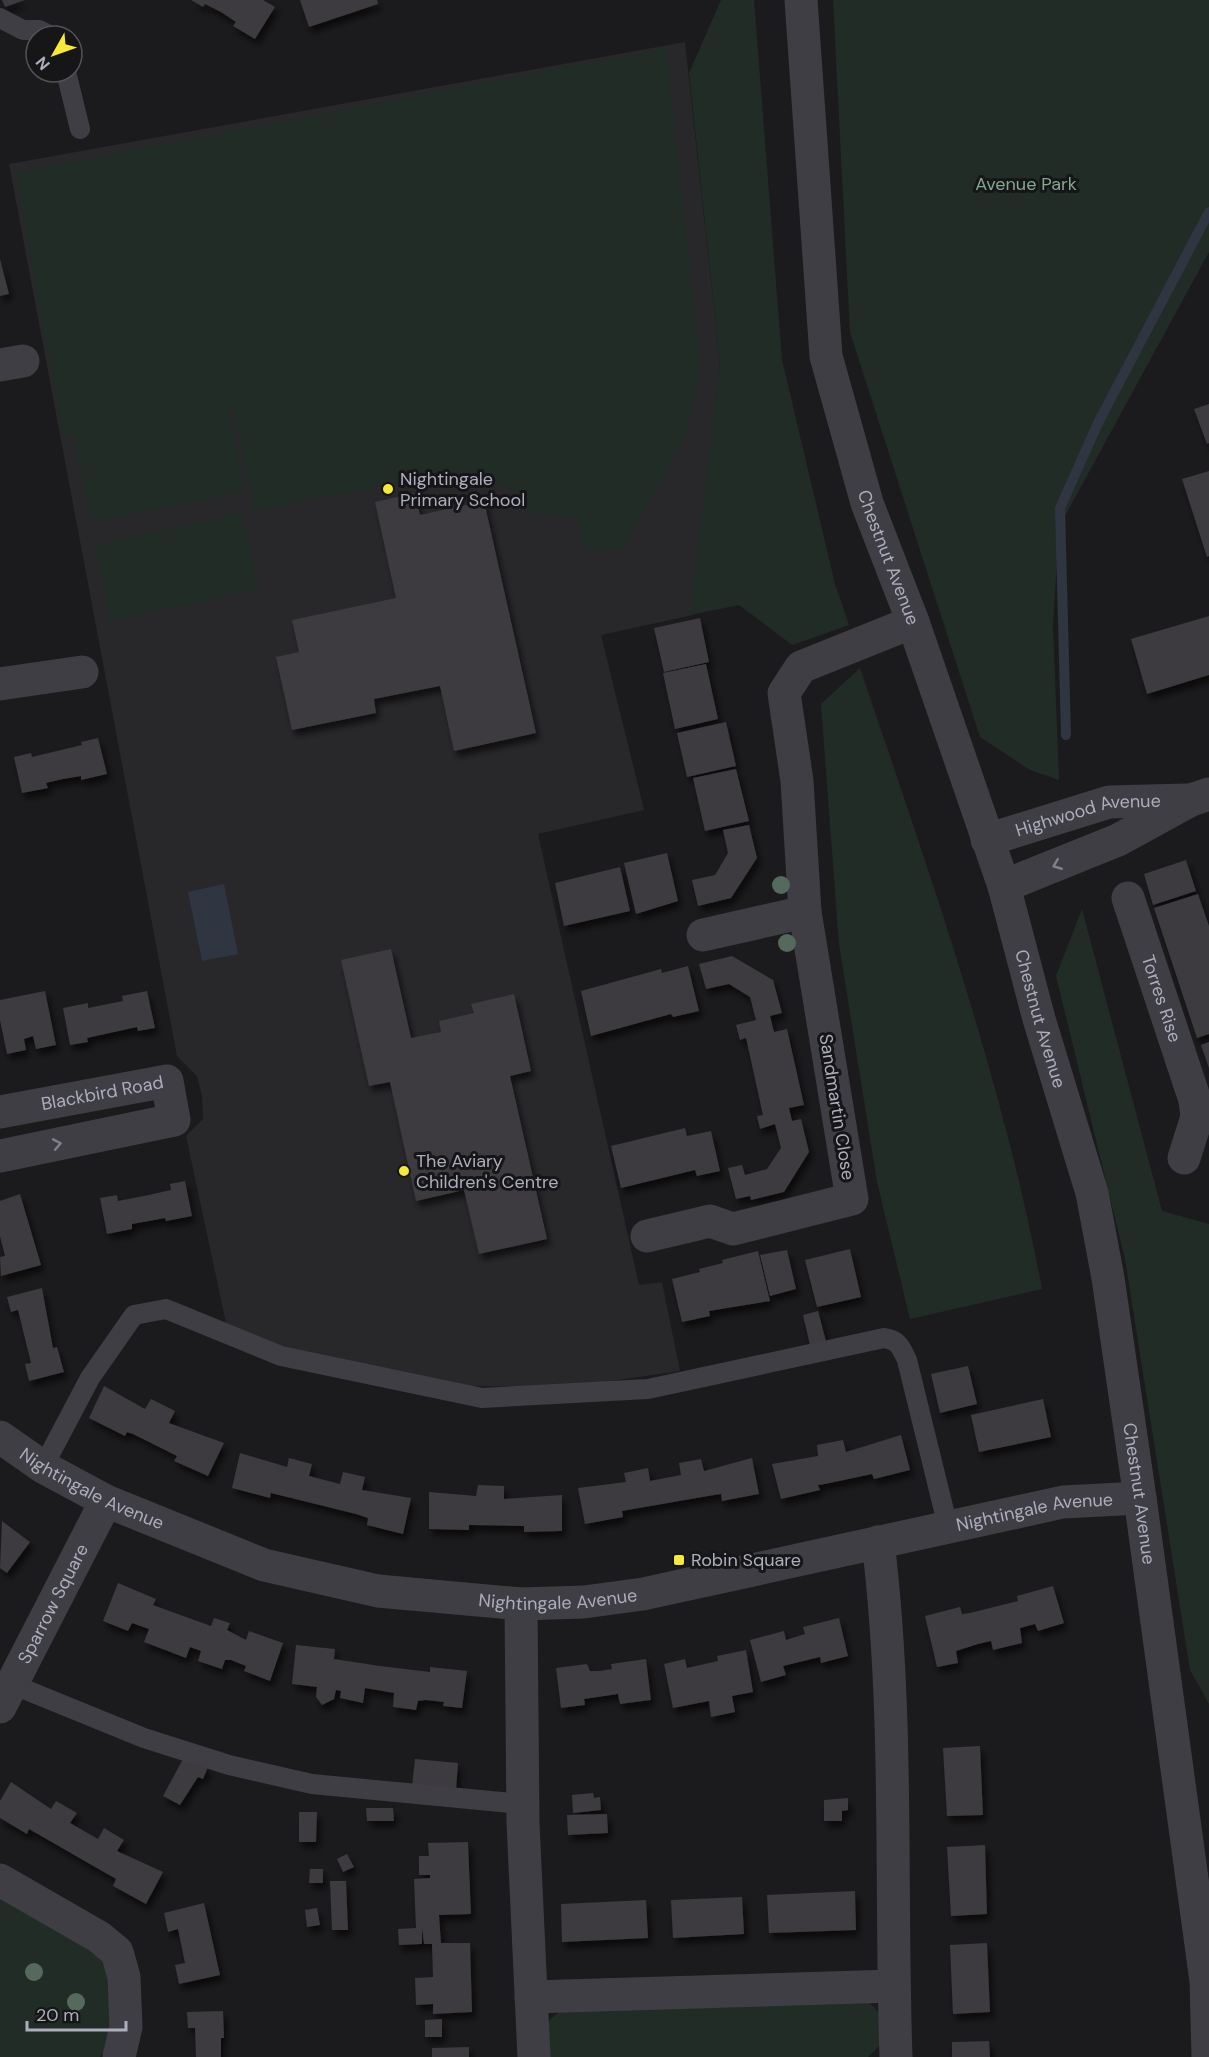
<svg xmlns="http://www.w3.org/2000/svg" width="1209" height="2057" viewBox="0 0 1209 2057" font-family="'DM Sans',sans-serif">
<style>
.built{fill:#28272a}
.green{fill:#222c26}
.water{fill:#303542}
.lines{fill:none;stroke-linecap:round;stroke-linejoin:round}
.stream{stroke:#303542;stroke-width:10}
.building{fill:#3c3b3f;filter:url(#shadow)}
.service{stroke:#3e3e44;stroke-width:20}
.minor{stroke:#3e3e44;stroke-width:33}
.tertiary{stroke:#3e3e44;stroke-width:33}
.tree{fill:#55695c}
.oneway{stroke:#81818d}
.poi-dot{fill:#f7e839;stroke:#161618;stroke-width:2}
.labels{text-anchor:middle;stroke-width:6;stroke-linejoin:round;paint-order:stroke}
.park-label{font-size:18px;fill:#84a890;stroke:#161618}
.poi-label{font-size:18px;fill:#adaebd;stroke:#161618;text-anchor:start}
.street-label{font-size:18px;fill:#adaebd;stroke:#161618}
</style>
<defs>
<filter id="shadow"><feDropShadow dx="3.5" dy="6" stdDeviation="3" flood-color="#0009"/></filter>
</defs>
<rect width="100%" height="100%" fill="#1b1b1d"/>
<path class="built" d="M685 42 720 363 693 615 601 635 644 810 538 834 639 1285 662 1282 680 1371 569 1387 443 1386 291 1350 226 1323 186 1136 203 1119 202 1096 197 1076 177 1056 9 164Z"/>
<path class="green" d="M721 0H754L782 360 835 584 849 625 792 645 739 605 690 615 720 363 689 73Z
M833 0H1209V252L1059 527 1053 626 1059 780 1030 770 980 737 850 332Z
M666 48 701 367 686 437 622 549 585 552 578 517 534 514 505 485 454 472 254 511 234 409 229 410 245 492 91 522 74 436 63 437 16 173Z
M242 513 259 589 111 621 94 545Z
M860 668C929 872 1002 1077 1042 1289L910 1319 877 1182 839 944 821 704Z
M1082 909 1162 1211 1209 1224V1704L1190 1670 1125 1259 1056 976Z
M0 1893 53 1924 113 1968 109 2047 100 2057H0Z
M868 2001 882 2016V2043L868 2057H546C544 2035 539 2025 560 2012Z"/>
<path class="water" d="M224 884 238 954 202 961 188 892Z"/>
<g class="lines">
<path class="stream" d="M1066 735 1060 508 1099 421 1209 212"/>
</g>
<path class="building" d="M2 0H25L5 7Z
M191 0H263L275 7 255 39 233 26 236 22 221 12 205 4 203 7Z
M300 0H377L378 4 309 27Z
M0 259 9 294 0 296Z
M1209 404V443L1207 444 1194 409Z
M1209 471V556L1207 557 1182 479Z
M415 493 420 515 484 501 536 733 454 751 440 686 374 699 376 713 292 730 276 657 299 652 292 620 396 598 375 502Z
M1209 616V675L1147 694 1131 639Z
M700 618 709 662 664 672 654 628Z
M706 664 718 719 675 729 663 673Z
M726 722 736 766 687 777 677 733Z
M98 738 107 774 81 780V776L63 779 46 783 48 788 22 793 14 757 31 753 32 757 82 745 81 742Z
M736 769 749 821 705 831 693 778Z
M749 825 757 858 731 898 698 906 692 880 715 875 721 865 728 853 723 830Z
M667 853 678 901 636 914 624 863Z
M1186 860 1196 891 1153 905 1144 874Z
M620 867 630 911 564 926 555 883Z
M1198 894 1209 926V1034L1197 1038 1154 908Z
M391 949 411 1038 441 1032 439 1021 474 1013 471 1004 514 994 531 1071 510 1076 547 1239 479 1254 464 1190 416 1201 390 1082 369 1086 341 960Z
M732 956 773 980 782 1013 770 1016 774 1032 787 1029 804 1105 789 1108 792 1121 801 1119 809 1152 784 1192 751 1200 750 1196 736 1199 728 1168 742 1165 745 1175 767 1169 781 1148 775 1124 760 1129 757 1116 763 1115 746 1038 740 1040 736 1025 756 1020 750 997 729 984 706 989 699 964Z
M688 966 699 1011 673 1017 671 1014 591 1036 581 991 661 969 662 973Z
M45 991 56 1045 36 1049 33 1036 24 1039 26 1050 7 1054 0 1020V1000Z
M147 991 155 1028 138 1031 137 1027 87 1038 88 1042 70 1045 63 1008 88 1003V1008L123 1001 122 996Z
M1209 1042V1068L1201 1045Z
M685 1128 687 1136 711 1131 720 1171 697 1176 695 1170 621 1188 611 1146Z
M185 1181 192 1216 166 1221 165 1218 149 1221 132 1224V1229L107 1234 100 1198 117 1195 118 1201 144 1196 171 1190 170 1184Z
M20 1194 41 1265 1 1276 0 1257 5 1256 0 1236V1201Z
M850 1249 861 1297 817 1307 805 1260Z
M787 1250 796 1289 770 1296 760 1255Z
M758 1251 770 1301 709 1311 710 1316 682 1322 672 1279 700 1272 699 1269 723 1263 722 1260Z
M42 1288 53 1348 57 1347 64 1372 29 1381 25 1364 31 1363 18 1310 11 1312 7 1297Z
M818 1311 826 1341 810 1345 803 1315Z
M968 1366 977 1404 940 1413 931 1374Z
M104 1386 145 1409 151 1399 175 1411 169 1423 224 1443 208 1476 174 1461 177 1456 133 1434 127 1432 125 1436 89 1418Z
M1043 1399 1051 1437 979 1452 971 1415Z
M901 1435 910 1470 874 1479 872 1474 825 1484 818 1485 820 1490 781 1499 772 1464 818 1456 817 1445 843 1440 846 1452Z
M240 1453 287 1467 289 1458 312 1464 309 1476 340 1484 343 1472 365 1477 362 1490 411 1498 403 1534 367 1525 368 1518 356 1514 271 1493 270 1498 232 1488Z
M752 1458 759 1494 722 1501 721 1494 708 1496 622 1511 623 1517 585 1524 578 1488 626 1482 624 1473 648 1468 650 1481 681 1475 679 1463 701 1459 704 1471Z
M478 1485 504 1486V1499L562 1495V1531L524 1532V1526L469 1525V1530L429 1529V1492L476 1496Z
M2 1521 30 1542 7 1573 0 1568Z
M118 1583 156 1599 153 1605 211 1626 214 1618 230 1623 227 1630 246 1640 249 1631 283 1643 270 1681 244 1671 246 1666 231 1660H225L222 1669 198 1661 201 1651 190 1647 186 1658 144 1642 149 1629 132 1623 128 1631 103 1621Z
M1053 1586 1064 1623 1038 1631 1035 1624 1020 1628 1022 1643 993 1650 991 1641 978 1644 956 1651 958 1663 937 1667 925 1616 960 1607 962 1614 970 1613 1018 1601 1017 1596Z
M839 1618 848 1656 821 1663 820 1657 783 1666 786 1675 761 1682 750 1640 784 1631 786 1640 805 1634 803 1627Z
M296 1645 335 1649 334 1659 380 1666 430 1672V1667L467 1671 462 1708 443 1706 444 1702 426 1700 418 1701 416 1710 393 1707 394 1693 365 1688 363 1703 340 1698 341 1691 336 1690 334 1699 322 1705 316 1697 317 1687 292 1684Z
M746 1650 753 1692 732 1696 735 1712 711 1717 709 1701 673 1708 664 1664 685 1659 687 1668 718 1661 717 1656Z
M646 1659 651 1700 620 1704 618 1694 584 1699 585 1705 561 1708 556 1668 587 1664 590 1671H600L612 1669 611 1664Z
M980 1746 983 1815 947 1816 943 1748Z
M183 1759 208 1767 203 1779 198 1777 180 1805 163 1796Z
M415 1759 458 1763 456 1790 412 1786Z
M11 1782 51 1809 56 1801 77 1813 70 1823 98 1839 104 1828 124 1840 117 1851 163 1872 146 1904 113 1886 116 1879 29 1829 27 1834 0 1818V1801Z
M593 1793 594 1798 600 1797 601 1810 573 1813 572 1795Z
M848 1798V1810L842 1811V1821H824V1800Z
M366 1808H393L394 1821H367Z
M299 1812H317L316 1842H299Z
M607 1814 608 1833 568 1835 567 1815Z
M468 1842 471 1914 439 1915 441 1943H470L472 2012 433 2014V2004L416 2005 415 1978 433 1977 432 1944H424L422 1928V1944L399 1945 398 1929 416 1928 414 1879 430 1878V1875H419V1856H429L428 1843Z
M985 1845 987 1914 951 1916 947 1847Z
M347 1854 354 1867 343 1872 337 1859Z
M310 1869H323V1883H309Z
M330 1881H346L348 1930H332Z
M855 1891 856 1930 769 1933 767 1895Z
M742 1897 744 1934 673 1938 671 1900Z
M646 1900 648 1938 562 1942 561 1904Z
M204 1903 220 1975 179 1984 175 1965 185 1963 178 1929 168 1932 164 1913Z
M317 1908 320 1925 307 1927 305 1910Z
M987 1943 990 2012 953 2014 950 1945Z
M223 2011 224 2038H221V2057H196L195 2028H188L187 2012Z
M442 2019V2037H425V2020Z
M989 2041 990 2057H952V2042Z
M469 2047V2057H432V2048Z"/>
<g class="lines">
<path class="service" d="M0 18 23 30H39L51 36
M66 72 80 129
M43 1467 90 1378 134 1315 166 1309 281 1356 482 1398 648 1389 884 1338C899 1340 901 1348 907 1360L948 1527
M4 1681 144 1738 229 1765 312 1784 522 1804"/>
<g class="minor">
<path d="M0 365 23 361"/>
<path d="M0 684 82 672"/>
<path id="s1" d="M987 840 1109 802 1186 800"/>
<path d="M1004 886 1118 840 1191 800 1209 794"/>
<path id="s2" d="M1128 898 1195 1100 1197 1117 1184 1158"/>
<path d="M703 935 805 912"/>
<path id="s3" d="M0 1112 167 1081 174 1120 0 1156"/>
<path d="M647 1236 710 1221 733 1229 852 1199 805 912 797 781 784 693 801 667 913 622"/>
<path id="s4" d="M0 1437 43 1467 106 1501 264 1565 378 1591 521 1604 584 1602 643 1594 1063 1502 1140 1498"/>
<path d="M878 1542C899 1713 890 1885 896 2057"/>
<path d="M521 1604 523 1823 534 2057"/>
<path id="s5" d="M0 1707 106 1501"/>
<path d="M0 1880 99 1937 117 1952 124 1977 126 2027 119 2057"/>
<path d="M531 1997 893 1986"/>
</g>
<path class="tertiary" id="s6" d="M801 0 826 356 867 503 913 622 1004 886 1039 1019 1092 1193 1108 1278 1140 1498 1206 1981 1208 2057"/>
</g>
<g class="tree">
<circle cx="781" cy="885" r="9"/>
<circle cx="787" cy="943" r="9"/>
<circle cx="34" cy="1972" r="9"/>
<circle cx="76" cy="2002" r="9"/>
</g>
<defs><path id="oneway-chevron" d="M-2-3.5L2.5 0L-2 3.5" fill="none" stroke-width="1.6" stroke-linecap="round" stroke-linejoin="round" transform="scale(1.5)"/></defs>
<g class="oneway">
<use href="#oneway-chevron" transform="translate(1057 865) rotate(158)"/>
<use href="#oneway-chevron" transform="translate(57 1144) rotate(-11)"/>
</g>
<g class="poi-dot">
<circle cx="388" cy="489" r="6"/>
<circle cx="404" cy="1171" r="6"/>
<rect x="673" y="1554" width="12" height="12" rx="3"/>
</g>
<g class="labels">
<g class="park-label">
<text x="1026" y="190">Avenue Park</text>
</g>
<g class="poi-label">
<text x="400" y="485">Nightingale<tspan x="400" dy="21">Primary School</tspan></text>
<text x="416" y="1167">The Aviary<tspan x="416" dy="21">Children's Centre</tspan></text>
<text x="691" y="1566">Robin Square</text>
</g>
<g class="street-label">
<text dy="6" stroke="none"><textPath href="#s6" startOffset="568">Chestnut Avenue</textPath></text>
<text dy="6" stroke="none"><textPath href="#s1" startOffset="105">Highwood Avenue</textPath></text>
<text dy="6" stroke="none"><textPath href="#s2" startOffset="106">Torres Rise</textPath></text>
<text dy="6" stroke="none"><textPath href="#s6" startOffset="1054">Chestnut Avenue</textPath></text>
<text dy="6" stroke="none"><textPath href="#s3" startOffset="104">Blackbird Road</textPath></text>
<text transform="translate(837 1107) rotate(81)" y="6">Sandmartin Close</text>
<text dy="6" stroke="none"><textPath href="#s4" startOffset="106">Nightingale Avenue</textPath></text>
<text dy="6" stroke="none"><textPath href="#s6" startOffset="1540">Chestnut Avenue</textPath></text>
<text dy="6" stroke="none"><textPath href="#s4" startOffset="1078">Nightingale Avenue</textPath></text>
<text dy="6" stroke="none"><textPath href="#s4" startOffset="592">Nightingale Avenue</textPath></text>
<text dy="6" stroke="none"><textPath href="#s5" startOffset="116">Sparrow Square</textPath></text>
</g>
</g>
<g transform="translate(54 54) rotate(230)"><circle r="28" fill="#161618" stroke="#52535a" stroke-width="1.5"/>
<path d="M0-4.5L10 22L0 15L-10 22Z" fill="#f7e839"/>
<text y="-9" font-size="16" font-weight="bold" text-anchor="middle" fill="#adaebd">N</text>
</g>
<path d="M27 2021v9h99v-9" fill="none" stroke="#adaebd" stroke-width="3"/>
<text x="36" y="2021" font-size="18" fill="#adaebd" stroke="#161618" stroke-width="4.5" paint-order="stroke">20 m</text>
</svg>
